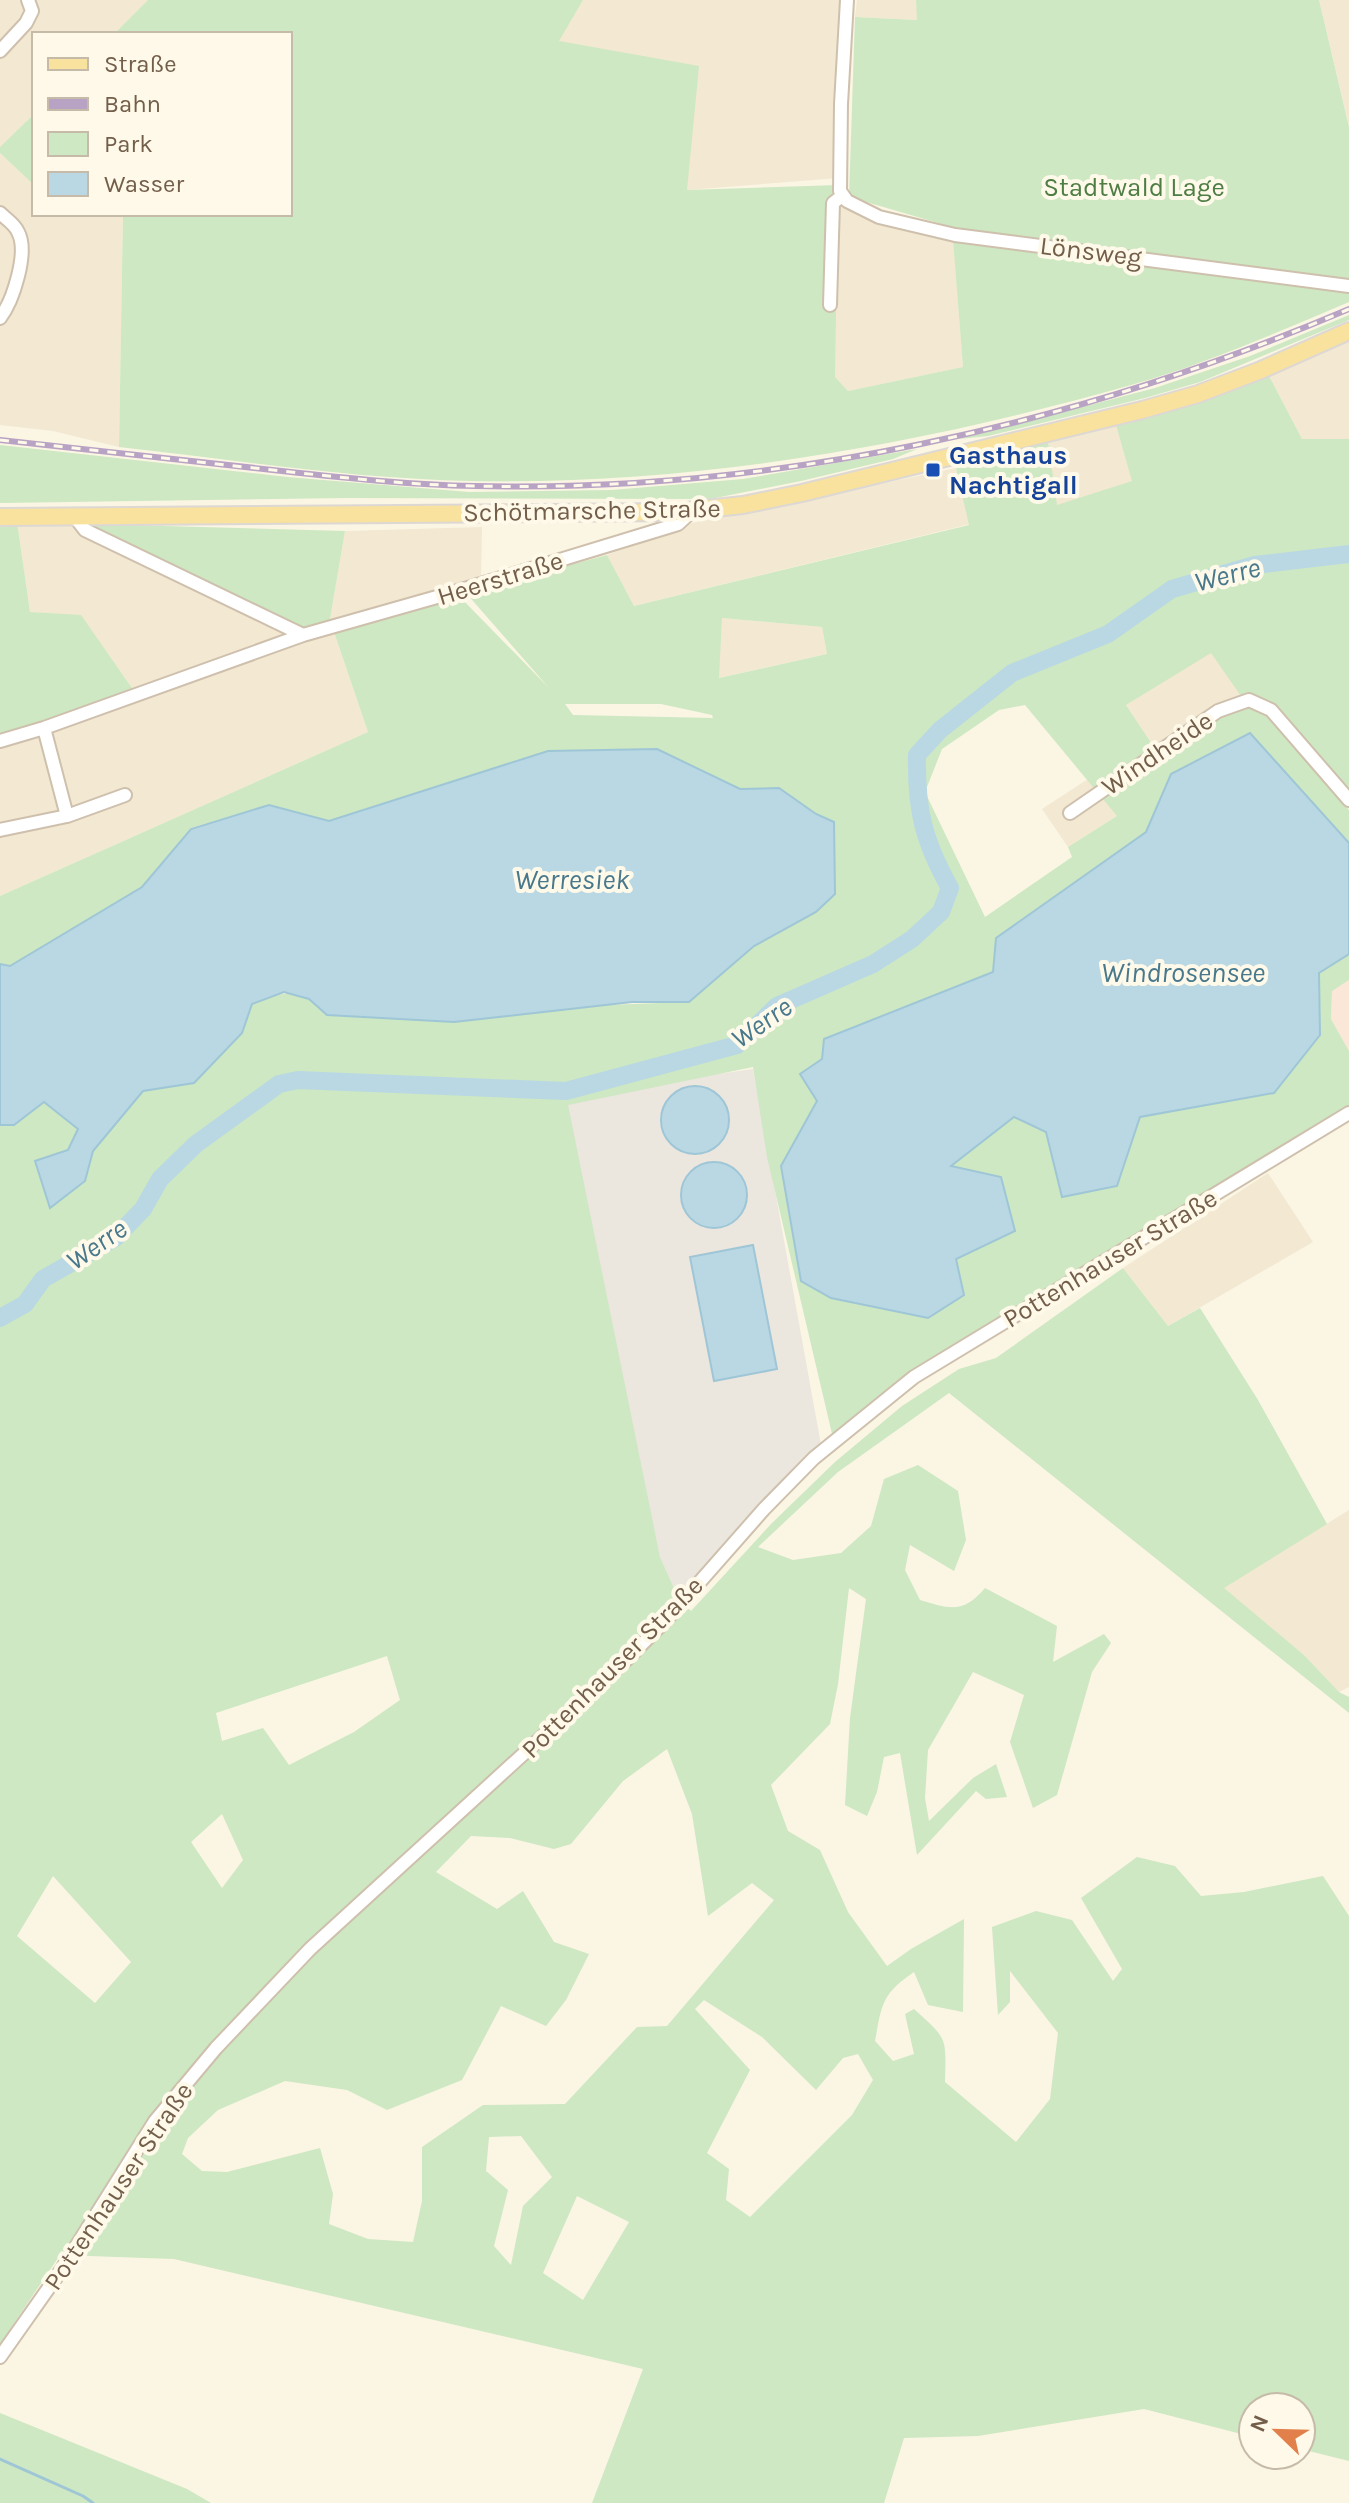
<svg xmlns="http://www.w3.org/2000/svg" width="1349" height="2503" viewBox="0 0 1349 2503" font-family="Karla,sans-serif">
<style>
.residential{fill:#f3e8d2}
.commercial{fill:#fbe7d7}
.industrial{fill:#ebe6de}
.green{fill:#cde8c2;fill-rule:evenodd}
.water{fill:#b9d8e4;stroke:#9fc6d6;stroke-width:2}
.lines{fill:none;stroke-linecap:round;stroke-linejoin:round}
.stream{stroke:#9fc6d6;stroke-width:3}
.river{stroke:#b9d8e4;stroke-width:18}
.minor-casing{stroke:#cec0ad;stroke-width:16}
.major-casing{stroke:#ddd8d4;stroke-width:20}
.minor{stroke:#fff;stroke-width:12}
.major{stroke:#f8e29e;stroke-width:16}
.rail-casing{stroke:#b9a3c4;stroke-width:6}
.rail{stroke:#fef9e9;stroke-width:3;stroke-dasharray:9;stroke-linecap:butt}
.transit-dot{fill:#1a4fb4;stroke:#fef9e9;stroke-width:3}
.labels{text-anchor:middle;stroke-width:8;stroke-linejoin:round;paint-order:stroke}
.park-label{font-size:26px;fill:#4f7e45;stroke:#fef9e9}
.street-label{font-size:26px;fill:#735e4a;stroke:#fef9e9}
.transit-label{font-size:26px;font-weight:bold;fill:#164399;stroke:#fef9e9;text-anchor:start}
.water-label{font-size:28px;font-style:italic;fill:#48788c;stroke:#fef9e9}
</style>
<rect width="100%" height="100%" fill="#fbf5e3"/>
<path class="residential" d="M0 0H148L114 34H34V114L0 147Z
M583 0H847L839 178 687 190 558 41Z
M857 0H916L918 20 855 17Z
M1319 0H1349V126Z
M0 153 34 185V214H123L119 447 53 431 0 425Z
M836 202 953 236 963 367 848 391 835 377Z
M1349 338V439H1302L1268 374Z
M1116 425 1133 481 1056 506 1048 441Z
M956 468 970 524 634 606 607 555 687 524Z
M17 522 72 526 289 636 134 691 81 616 30 612Z
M482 527 481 578 329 625 345 531Z
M722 618 822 627 827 654 718 678Z
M334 632 368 732 0 896V748Z
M1211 652 1242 695 1207 711 1155 748 1126 705Z
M1088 779 1117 816 1068 847 1042 809Z
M1268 1173 1313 1242 1168 1326 1123 1268Z
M1349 1510V1687L1339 1692 1304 1655 1223 1588Z"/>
<path class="commercial" d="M1349 980V1051L1331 1019 1332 990Z"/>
<path class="industrial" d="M753 1069 821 1445 679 1599 660 1557 559 1097Z"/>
<path class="green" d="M148 0H583L559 41 699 66 687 190 838 185 835 377 848 391 963 367 952 227 849 197 855 17 917 20 916 0H1319L1349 127V302C1278 332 1206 364 1131 385 916 446 694 485 471 481 353 479 236 460 119 447L123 214H290V34H114Z
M34 114V185L0 153V147Z
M1349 315V320L1200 382 1145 398 988 436 959 439 1155 388 1250 356Z
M1268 374 1302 439H1349V791L1291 725 1283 734 1349 810V843L1249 733 1171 774 1146 832 996 938 993 972 824 1039 817 1101 781 1166 831 1298 928 1318 964 1295 956 1259 950 1166 1015 1117 1046 1132 1274 1093 1320 1035 1319 973 1349 954V980L1332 991 1331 1019 1349 1051V1110L952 1345 833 1438 767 1157 753 1067 568 1105 660 1557 679 1599 691 1611 772 1523 835 1462 902 1406 959 1369 996 1358 1123 1268 1168 1326 1200 1308 1258 1400 1327 1524 1224 1588 1304 1655 1339 1692 1349 1697V1713L949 1393 838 1472 758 1547 793 1560 841 1553 871 1526 884 1479 918 1465 958 1491 966 1540 954 1571 910 1545 905 1570 920 1600C950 1609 963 1614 985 1588L1057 1626 1053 1662 1104 1634 1111 1643 1092 1672 1057 1795 1033 1808 1010 1742 1024 1695 973 1672 928 1750 925 1798 929 1821 973 1778 996 1764 1007 1797 986 1799 976 1791 917 1855 900 1753 884 1757 877 1792 867 1816 845 1805 850 1718 866 1599 849 1588 838 1684 830 1724 771 1785 788 1831 820 1850 848 1912 887 1966 911 1949 964 1919 963 2012 928 2005 914 1972C882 1994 882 2003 875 2041L893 2061 914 2054 905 2014 914 2009C948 2040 946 2036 945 2082L1016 2142 1050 2099 1058 2033 1010 1971V2002L998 2015 992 1927 1036 1911 1072 1920 1113 1981 1122 1969 1081 1898 1137 1857 1175 1866 1201 1896 1244 1892 1323 1876 1349 1916V2461L1301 2449V2407H1253V2437L1144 2409 978 2436 904 2438 884 2503H592L643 2369 174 2259 60 2255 0 2344V1125H14L44 1102 78 1129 68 1150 35 1161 50 1207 85 1181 93 1151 143 1091 194 1083 242 1033 252 1004C289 990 297 987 327 1015L689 1002 754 946 816 912V814L779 788 740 789 657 749 548 751 329 821 269 805 191 828 142 887 10 966 0 964V896L368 732 334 632 458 595 549 688 466 593 607 555 634 606 969 525 956 468 1048 441 1057 505 1132 481 1116 425ZM722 618 822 627 827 654 719 678ZM1211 653 1241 696 1207 711 1154 747 1126 705ZM565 704H661L712 715 713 718 573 715ZM1025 705 1117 816 1068 847 1072 857 985 917 925 792 942 749 999 710ZM387 1656 400 1700 354 1732 289 1765 263 1728 222 1741 216 1713ZM667 1749 692 1814 708 1916 752 1883 774 1900 667 2026 637 2027 565 2104 483 2105 422 2147V2201L413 2242 368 2239 329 2224 333 2194 320 2148 227 2172 202 2171 182 2154 188 2138 218 2110 285 2081 347 2090 387 2110 462 2080 501 2006 546 2026 566 2000 589 1954 554 1942 523 1891 497 1909 436 1872 471 1836 510 1838 554 1849 571 1844 623 1781ZM222 1814 243 1860 222 1888 191 1842ZM53 1876 131 1962 95 2003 17 1936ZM704 2000 762 2037 816 2090 843 2058 858 2054 873 2080 852 2115 750 2217 726 2200 729 2169 707 2153 750 2070 695 2009ZM521 2136 552 2177 523 2206 511 2265 494 2246 508 2190 486 2171 489 2137ZM577 2196 629 2222 583 2300 543 2273Z
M0 445 287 477 469 492 612 490 743 479 917 449 893 459 801 481 710 499 347 498 3 503H0Z
M0 522H17L30 612 81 615 134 691 0 734Z
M89 524 345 531 329 625 302 628Z
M0 2413 187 2489 211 2503H0Z"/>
<path class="water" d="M1250 733 1349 843V954L1319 973 1320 1035 1274 1093 1140 1117 1117 1186 1062 1197 1046 1132 1014 1117 951 1166 1001 1177 1015 1231 956 1259 964 1295 928 1318 831 1298 801 1281 781 1166 817 1101 800 1074 822 1059 824 1039 993 972 996 938 1146 832 1171 774Z
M657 749 740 789 779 788 816 814 834 822 835 894 816 912 754 946 689 1002H632L454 1022 327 1015 309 999 284 992 252 1004 242 1033 194 1083 143 1091 93 1151 85 1181 50 1208 35 1161 68 1150 78 1129 44 1102 14 1125H0V964L10 966 142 887 191 829 269 805 329 821 548 751Z
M661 1120a34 34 0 1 1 68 0a34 34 0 1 1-68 0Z
M681 1195a33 33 0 1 1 66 0a33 33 0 1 1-66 0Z
M753 1245 777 1369 714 1381 690 1257Z"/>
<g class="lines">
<path class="stream" d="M0 2459 83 2496 93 2503"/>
<path class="river" d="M0 1318 25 1304 43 1279 115 1238 143 1209 160 1179 196 1144 279 1084 298 1080 566 1091 737 1045 777 1006 873 964 912 939 941 912 950 888C923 840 916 809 917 755L940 730 1012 673 1108 634 1172 589 1255 565 1349 554"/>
<g class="minor-casing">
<path id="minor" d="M847 0 841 104 840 191 847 201 879 217 955 235 1349 286
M0 51 26 23 32 11 28 0
M0 213C6 219 15 224 18 232 29 252 13 301 0 318
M830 305 833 203 842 196
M75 517 85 530 303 635
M0 741 44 728 303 635 458 591 678 524 692 511
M1070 813 1218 711 1249 700 1271 710 1349 800
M67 816 125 795
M0 830 67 816 44 728
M0 2357 62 2269 155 2121 216 2048 310 1949 624 1662 668 1618 764 1509 814 1458 914 1377 1349 1113"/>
</g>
<g class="major-casing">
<path id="major" d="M0 517 677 512 743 505 802 493 1142 410 1198 394 1261 370 1349 331"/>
</g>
<use href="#minor" class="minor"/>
<use href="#major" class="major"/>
<g class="rail-casing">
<path id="rail" d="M0 440C94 450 188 461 282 471 346 478 410 485 475 486 773 493 1075 426 1349 309"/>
</g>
<use href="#rail" class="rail"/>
</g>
<rect class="transit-dot" x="925" y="462" width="16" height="16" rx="4"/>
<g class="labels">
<g class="park-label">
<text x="1134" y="196">Stadtwald Lage</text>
</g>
<g class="street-label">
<text transform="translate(1091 251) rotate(7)" y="9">Lönsweg</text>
<text transform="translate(592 510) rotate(-1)" y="9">Schötmarsche Straße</text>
<text transform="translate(500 578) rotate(-17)" y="9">Heerstraße</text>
<text transform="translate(1157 753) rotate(-34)" y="9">Windheide</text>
<text transform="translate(1110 1258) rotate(-31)" y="9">Pottenhauser Straße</text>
<text transform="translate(612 1667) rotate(-45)" y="9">Pottenhauser Straße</text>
<text transform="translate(118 2186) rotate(-56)" y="9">Pottenhauser Straße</text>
</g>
<g class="transit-label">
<text x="949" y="464">Gasthaus<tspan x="949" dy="30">Nachtigall</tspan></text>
</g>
<g class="water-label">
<text transform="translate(1227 574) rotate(-14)" y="10">Werre</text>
<text x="572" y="889">Werresiek</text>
<text x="1183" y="982">Windrosensee</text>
<text transform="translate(761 1022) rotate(-35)" y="10">Werre</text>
<text transform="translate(96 1244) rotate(-35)" y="10">Werre</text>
</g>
</g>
<rect x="32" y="32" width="260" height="184" fill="#fef9e9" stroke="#c6bba9" stroke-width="2"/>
<rect x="48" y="58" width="40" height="12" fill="#f8e29e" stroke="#c6bba9" stroke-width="2"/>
<text x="104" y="72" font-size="24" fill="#735e4a">Straße</text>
<rect x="48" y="98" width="40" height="12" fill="#b9a3c4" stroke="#c6bba9" stroke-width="2"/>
<text x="104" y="112" font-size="24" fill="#735e4a">Bahn</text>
<rect x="48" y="132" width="40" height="24" fill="#cde8c2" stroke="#c6bba9" stroke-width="2"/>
<text x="104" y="152" font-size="24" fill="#735e4a">Park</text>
<rect x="48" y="172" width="40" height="24" fill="#b9d8e4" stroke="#c6bba9" stroke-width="2"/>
<text x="104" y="192" font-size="24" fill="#735e4a">Wasser</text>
<g transform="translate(1277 2431) rotate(293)"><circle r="38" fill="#fef9e9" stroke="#c6bba9" stroke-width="2"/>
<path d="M0-6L14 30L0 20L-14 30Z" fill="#e2804c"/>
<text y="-12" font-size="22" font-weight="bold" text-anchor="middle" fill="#735e4a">N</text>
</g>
</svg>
